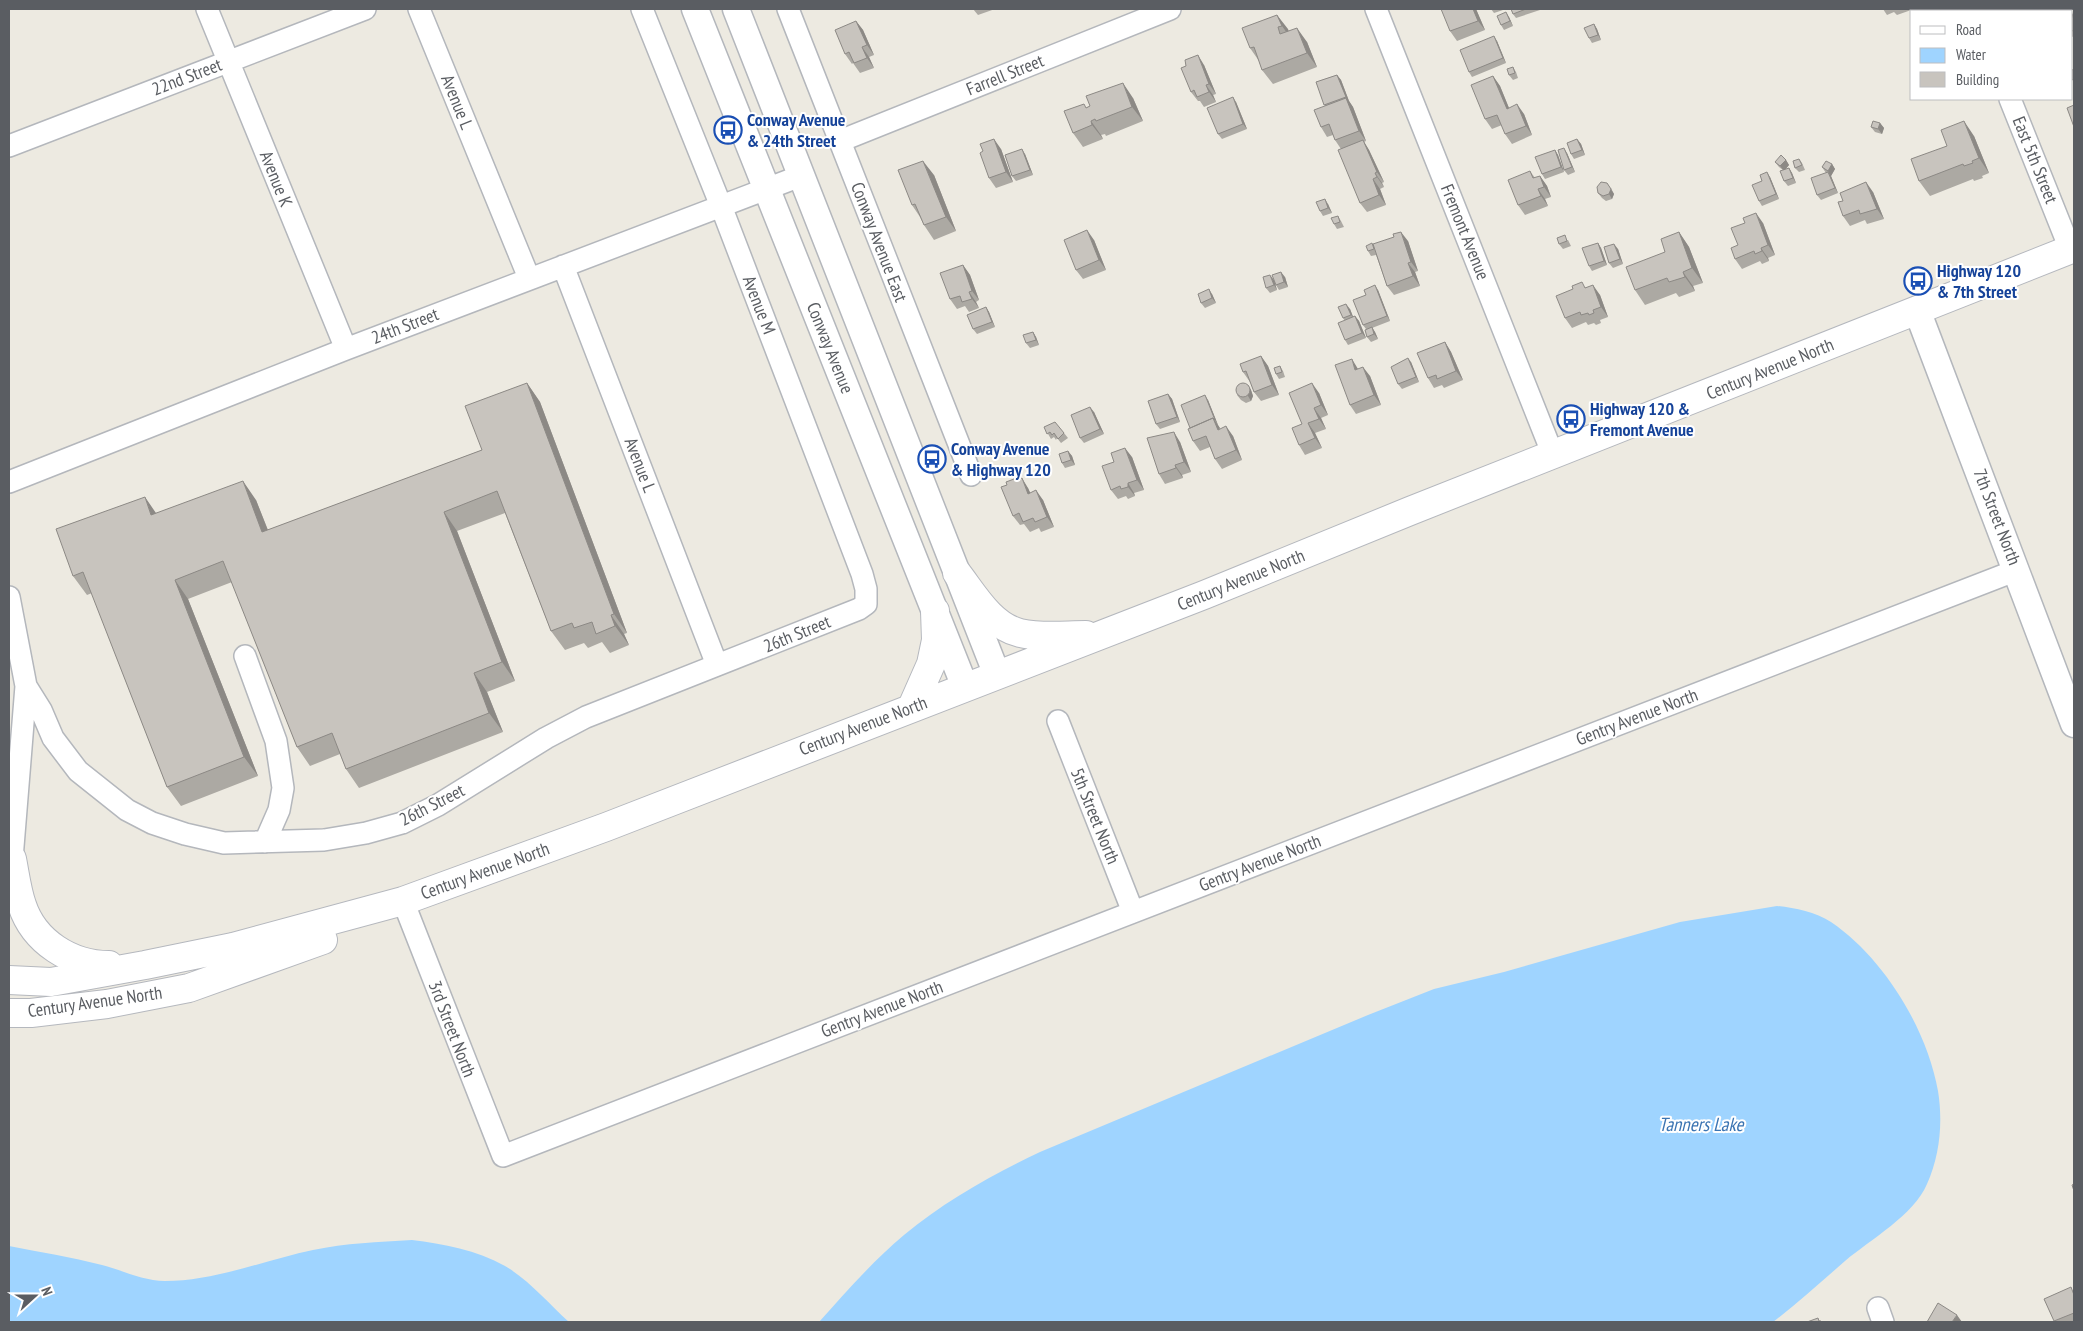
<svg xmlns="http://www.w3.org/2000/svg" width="2083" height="1331" viewBox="0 0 2083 1331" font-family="'PT Sans Narrow',sans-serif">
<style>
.water{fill:#9fd4ff}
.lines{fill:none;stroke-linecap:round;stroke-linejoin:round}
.minor-casing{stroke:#b4b7bc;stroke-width:24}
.tertiary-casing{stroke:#b4b7bc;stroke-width:29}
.secondary-casing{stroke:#b5b8be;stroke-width:30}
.minor{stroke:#fff;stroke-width:21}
.tertiary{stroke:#fff;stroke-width:26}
.secondary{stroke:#fff;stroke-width:28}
.wall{fill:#aca9a3}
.shaded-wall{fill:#8c8985}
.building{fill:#c8c4be;stroke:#8c8985}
.labels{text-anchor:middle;stroke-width:4;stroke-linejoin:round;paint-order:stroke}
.street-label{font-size:18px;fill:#5a5d62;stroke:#fff}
.transit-label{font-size:18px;font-weight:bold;fill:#164399;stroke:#fff;text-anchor:start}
.water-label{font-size:19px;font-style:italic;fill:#3b74b2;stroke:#fff}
</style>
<rect width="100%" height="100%" fill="#edeae1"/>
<path class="water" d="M1777 906C1795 908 1815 912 1831 922 1884 958 1927 1029 1938 1091 1943 1122 1940 1155 1927 1184 1914 1215 1871 1239 1845 1261 1821 1282 1798 1303 1773 1322H819C846 1292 873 1261 904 1235 945 1201 992 1175 1040 1152L1368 1015 1434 989 1504 972 1680 922Z
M412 1240C443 1244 477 1250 505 1266 529 1280 549 1304 569 1322H9V1246C40 1252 71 1257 102 1265 122 1270 143 1281 165 1281 215 1281 265 1260 313 1250 346 1243 378 1242 412 1240Z"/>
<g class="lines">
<g class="minor-casing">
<path id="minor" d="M207 9 346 349
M419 9 529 278
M788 9 971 475
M1376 9 1553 455
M1975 9 1976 11
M2010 99 2070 249
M840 141 1170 9
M9 146 365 9
M563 266 717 665
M9 482 346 349 803 175
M9 597 26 686 12 859 9 873
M245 656 276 741 283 788 279 810 265 842
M26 686 41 710 53 738 78 771 127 810 152 823 185 834 224 843 324 840 366 833 402 823 438 805 546 738 586 717 859 609 866 604V589L862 574 721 206 642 9
M1058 721 1133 912
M403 901 503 1156 2017 570
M1878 1308 1883 1322"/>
</g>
<g class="tertiary-casing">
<path id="tertiary" d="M695 9 965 687
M736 9 997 675
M1917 310 2074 724"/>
</g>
<g class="secondary-casing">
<path id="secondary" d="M957 573C974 595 991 626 1020 633 1041 638 1065 635 1086 635
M912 707 931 664 936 640 935 611
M12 859C15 874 17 891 22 905 34 942 71 965 109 965
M9 980 51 982 145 965 233 947 403 901 606 827 1204 595 1410 511 2074 248
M9 1013H31L107 1004 189 988 323 940"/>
</g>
<use href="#minor" class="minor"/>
<use href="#tertiary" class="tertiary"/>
<use href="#secondary" class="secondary"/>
</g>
<path class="wall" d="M973 9H995L978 15Z
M1476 9 1485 30 1457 41 1450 31Z
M1491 9H1502L1503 10 1494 13Z
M1511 9H1543L1516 18 1513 14Z
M1883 9H1914L1897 15 1894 12 1887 15Z
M2030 9H2071L2064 11H2032Z
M2072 12 2074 16V36L2072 37Z
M1277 15 1288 31 1307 42 1317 67 1273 84 1262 70 1259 61 1250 48Z
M1509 17 1513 26 1504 30 1501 25Z
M856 21 863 30 874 55 869 57 874 68 860 73 853 63 852 64 845 54Z
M1594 24 1597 29 1601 40 1592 43 1589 38Z
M1497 41 1506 63 1472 77 1469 72Z
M1204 65 1216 94 1213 95 1216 102 1204 107 1200 101H1198L1191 92Z
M1513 67 1516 72 1518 78 1513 80 1509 75Z
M1337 75 1341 80 1349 101 1353 107 1366 141 1364 142 1369 150 1384 182 1382 183 1384 187 1380 189 1386 205 1367 212 1360 203 1341 149 1335 140 1333 135 1327 137 1321 127 1325 106 1316 82Z
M1493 76 1500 86 1509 108 1524 114 1532 135 1512 144 1505 134 1502 125 1492 129 1485 119Z
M1133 98 1143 121 1106 136 1105 134 1101 135 1103 139 1083 147 1073 133 1087 107Z
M1236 102 1247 129 1222 139 1218 134Z
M1880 123 1884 128 1882 134 1875 132 1871 127Z
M1974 136 1989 173 1982 176 1983 178 1974 181 1973 179 1930 196 1919 181Z
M1577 139 1581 144 1585 155 1574 159 1571 154Z
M1001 149 1013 182 996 188 989 178Z
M1555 150 1558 155 1564 172 1545 179 1542 174Z
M1567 153 1575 172 1568 175 1564 170Z
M1025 154 1033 175 1016 181 1012 176Z
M1799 159 1802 163 1805 170 1799 172 1795 168Z
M1786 160 1789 165 1785 170 1789 168 1792 173 1796 183 1788 186 1784 181 1783 170 1779 167 1775 162Z
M1832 164 1835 169 1831 176 1838 193 1821 200 1817 195 1826 173 1822 167Z
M1530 171 1535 178 1540 176 1547 186 1551 197 1545 199 1548 206 1525 215 1518 205Z
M934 175 956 231 934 240 924 225 920 217 912 205Z
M1770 177 1779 199 1762 206 1759 201Z
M1611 188 1614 194 1612 199 1606 201 1602 198 1598 193Z
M1873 192 1884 219 1867 224 1865 220 1850 226 1843 216V201Z
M1328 204 1332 213 1323 216 1320 211Z
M1338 216 1341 221 1344 227 1337 229 1334 224Z
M1763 223 1775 255 1768 258 1769 261 1762 264 1760 261 1742 269 1735 259 1738 245Z
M1679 232 1689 247 1703 283 1693 286 1695 291 1679 297 1676 293 1645 305 1635 290 1665 252Z
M1094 240 1106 270 1083 279 1076 270Z
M1568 240 1571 246 1563 249 1559 244Z
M1408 241 1418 271 1415 272 1420 286 1394 295 1387 286 1376 255 1371 256 1368 251 1373 245Z
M1598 243 1601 248 1607 265 1592 271 1589 266Z
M1618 249 1623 264 1613 268 1609 263Z
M963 265 970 275 979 300 976 302 979 308 969 312 965 306 957 309 950 299Z
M1285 277 1288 287 1279 290 1276 285Z
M1274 280 1277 290 1270 293 1266 288Z
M1586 287 1600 295 1608 317 1600 320 1601 323 1596 325 1594 323 1588 325 1586 322 1572 328 1565 318Z
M1378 290 1390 321 1372 328 1375 332 1378 339 1371 342 1367 337 1366 329 1363 325Z
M1212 294 1216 303 1205 308 1201 303Z
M986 307 989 312 995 327 977 334 973 329Z
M1350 309 1353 317 1355 316 1359 321 1366 338 1348 345 1345 340V321L1343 318Z
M1033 332 1036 337 1039 345 1030 348 1026 343Z
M1445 342 1451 352 1463 380 1444 388 1442 385 1434 388 1428 378Z
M1261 356 1268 366 1279 395 1261 401 1254 392 1251 382H1250L1243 372Z
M1411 362 1419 382 1402 389 1398 384Z
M1280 366 1283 371 1285 377 1279 379 1276 374Z
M1358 369 1370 376 1381 405 1356 414 1350 405Z
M527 383 540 402 627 633 624 634 629 645 610 653 602 642 588 648 584 643 565 650 551 631 505 513 457 531 515 681 487 692 503 732 359 788 346 769 340 754 310 766 297 747 232 582 188 599 258 776 181 806 167 787 92 593 87 595 73 576 156 513 256 500 268 530 482 450Z
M1248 385 1251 390 1253 396 1251 401 1246 403 1241 400 1237 395Z
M1319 393 1328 415 1321 418 1326 429 1315 433 1322 448 1305 455 1299 445 1302 424Z
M1168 394 1172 399 1180 422 1160 429 1156 424Z
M1208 400 1218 425 1220 429 1233 436 1242 460 1222 469 1215 459 1210 447 1200 451 1193 441Z
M1094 412 1104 434 1084 443 1080 438Z
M1044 427 1064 433 1068 438 1061 443 1057 438 1056 440 1054 437 1051 439Z
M1180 442 1191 472 1182 475 1183 478 1165 484 1159 474Z
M1068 451 1072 456 1075 465 1065 468 1062 463Z
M1132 457 1144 490 1134 493 1135 496 1128 499 1126 496 1118 499 1111 490Z
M1015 481 1028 488 1030 493 1043 500 1054 527 1041 532 1039 528 1030 532 1024 524 1020 525 1013 516Z
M2074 1292V1322H2055L2044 1299Z"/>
<path class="shaded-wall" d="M1473 9H1476L1485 30 1478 21Z
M1506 12 1509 17 1513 26 1510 21Z
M1277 15 1288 29 1292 40 1282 26Z
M856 21 863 30 874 55 867 45Z
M1594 24 1597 29 1601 40 1598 35Z
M1297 28 1307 42 1317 67 1307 53Z
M1494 36 1497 41 1506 63 1503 58Z
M862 47 869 57 874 68 867 58Z
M1198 55 1204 65 1216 94 1209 84Z
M1337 75 1341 80 1349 101 1353 107 1366 141 1359 131Z
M1493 76 1500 86 1513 118 1507 109Z
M1123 83 1133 98 1143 121 1132 107Z
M1206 85 1213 95 1216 102 1209 92Z
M1233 97 1236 102 1247 129 1243 124Z
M1517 104 1524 114 1532 135 1526 126Z
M1091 121 1101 135 1103 139 1092 125Z
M1964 121 1974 136 1989 173 1979 158Z
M1880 123 1884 128 1882 134 1878 129Z
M994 139 1001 149 1013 182 1006 172Z
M1577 139 1581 144 1585 155 1582 150Z
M1363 140 1369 150 1384 182 1377 172Z
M1564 148 1567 153 1575 172 1572 167Z
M1022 149 1025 154 1033 175 1030 170Z
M1555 150 1558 155 1564 172 1561 167Z
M1786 160 1789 165 1784 171 1780 166Z
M923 161 934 175 956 231 946 217Z
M1832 164 1835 169 1831 176 1838 193 1835 188 1828 171Z
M1789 168 1792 173 1796 183 1793 178Z
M1767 172 1770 177 1779 199 1776 194Z
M1375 173 1382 183 1384 187 1377 177Z
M1540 176 1547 186 1551 197 1544 187Z
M1373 179 1380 189 1386 205 1379 195Z
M1866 182 1873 192 1884 219 1877 209Z
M1607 183 1614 194 1612 199 1609 194Z
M1538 189 1545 199 1548 206 1541 196Z
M1325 199 1328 204 1332 213 1328 208Z
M1756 213 1763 223 1775 255 1768 245Z
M1087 230 1094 240 1106 270 1099 260Z
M1401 232 1408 241 1418 271 1411 262Z
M1679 232 1689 247 1703 283 1692 268Z
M1598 243 1601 248 1607 265 1604 261Z
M1614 244 1618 249 1623 264 1620 259Z
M1761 248 1768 258 1769 261 1762 251Z
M1408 263 1415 272 1420 286 1413 276Z
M963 265 970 275 979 300 972 291Z
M1281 272 1285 277 1288 287 1284 282Z
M1683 272 1693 286 1695 291 1685 277Z
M1270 275 1274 280 1277 290 1274 285Z
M1375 285 1378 290 1390 321 1387 316Z
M1593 285 1600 295 1608 317 1601 307Z
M1209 289 1212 294 1216 303 1212 298Z
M969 292 976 302 979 308 972 299Z
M1346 304 1350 309 1354 319 1351 315Z
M986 307 989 312 995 327 992 322Z
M1355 316 1359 321 1366 338 1362 333Z
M1372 327 1375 332 1378 339 1374 334Z
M1033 332 1036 337 1039 345 1036 340Z
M1445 342 1451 352 1463 380 1456 371Z
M1261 356 1268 366 1279 395 1272 385Z
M1408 358 1411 362 1419 382 1416 377Z
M1352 359 1358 369 1355 370Z
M1363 367 1370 376 1381 405 1374 395Z
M527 383 540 402 627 633 614 614Z
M1312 383 1319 393 1328 415 1321 405Z
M1248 385 1251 390 1253 396 1251 401 1248 396Z
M1168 394 1172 399 1180 422 1177 417Z
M1205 395 1208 400 1218 425 1215 420Z
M1090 407 1094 412 1104 434 1100 429Z
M1314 408 1321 418 1326 429 1319 419Z
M1213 418 1220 428 1218 430Z
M1308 423 1315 433 1322 448 1315 438Z
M1226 426 1233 436 1242 460 1236 450Z
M1174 432 1180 442 1191 472 1184 462Z
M1125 448 1132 457 1144 490 1137 480Z
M1068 451 1072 456 1075 465 1071 460Z
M1175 465 1182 475 1183 478 1176 468Z
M1022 478 1028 488 1035 503 1028 494Z
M243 481 256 500 276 551 262 532Z
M1128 483 1134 493 1135 496 1128 487Z
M1036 490 1043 500 1054 527 1047 517Z
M145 497 158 516 151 515Z
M444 512 457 531 515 681 502 662Z
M175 580 188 599 258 776 244 757Z
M611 615 624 634 629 645 615 626Z
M474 673 487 692 503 732 489 713Z
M1957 1315 1962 1322H1952Z"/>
<path class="building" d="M1441 9H1473L1478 21 1450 31Z
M1511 9H1526L1513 14Z
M1506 12 1510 21 1501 25 1497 16Z
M2072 14 2074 20V30L2072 31Z
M1277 15 1282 26 1278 27 1280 34 1297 28 1307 53 1262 70 1254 47 1250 48 1242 28Z
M856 21 867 45 862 47 867 58 854 63 849 52 845 54 835 30Z
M1594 24 1598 35 1589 38 1584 28Z
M1494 36 1503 58 1469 72 1460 50Z
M1198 55 1209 84 1206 85 1209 92 1197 97 1194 90 1191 92 1181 68 1186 66 1185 60Z
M1513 67 1515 73 1509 75 1507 69Z
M2074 69V79L2072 80V70Z
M1337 75 1346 97 1324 105 1316 82Z
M1493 76 1507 109 1517 104 1526 126 1505 134 1497 115 1485 119 1471 85Z
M1123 83 1132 107 1096 121 1095 119 1091 121 1092 125 1073 133 1064 111 1084 104 1086 108 1090 106 1086 96Z
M1233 97 1243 124 1218 134 1207 108Z
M1346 98 1359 131 1335 140 1329 124 1321 127 1314 110Z
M2074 105V127L2067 108Z
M1873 121 1880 123 1878 129 1871 127Z
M1964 121 1979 158 1972 161 1973 163 1964 166 1963 164 1919 181 1911 159 1947 146 1941 130Z
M994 139 1006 172 989 178 980 153 983 151 980 144Z
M1577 139 1582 150 1571 154 1567 143Z
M1363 140 1377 172 1375 173 1377 177 1373 179 1379 195 1360 203 1338 150Z
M1564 148 1572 167 1564 170 1558 150Z
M1022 149 1030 170 1012 176 1005 155Z
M1555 150 1561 167 1542 174 1535 157Z
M1781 155 1786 160 1780 166 1775 162Z
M1799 159 1802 165 1795 168 1793 161Z
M923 161 946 217 924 225 915 204 912 205 898 170Z
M1826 161 1832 164 1828 171 1822 167Z
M1789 168 1793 178 1784 181 1780 171Z
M1530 171 1533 178 1540 176 1544 187 1538 189 1541 196 1518 205 1508 180Z
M1767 172 1776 194 1759 201 1752 185 1762 181 1760 175Z
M1828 172 1835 188 1817 195 1811 178Z
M1601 182 1607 183 1611 189 1609 194 1603 196 1598 193 1597 187Z
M1866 182 1877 209 1860 214 1859 210 1843 216 1838 202 1843 201 1840 193Z
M1325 199 1328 208 1320 211 1316 202Z
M1756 213 1768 245 1761 248 1762 251 1755 254 1754 251 1735 259 1731 248 1738 245 1731 228 1745 223 1743 218Z
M1338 216 1340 222 1334 224 1331 218Z
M1087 230 1099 260 1076 270 1064 240Z
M1401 232 1411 262 1408 263 1413 276 1387 286 1373 244 1394 237 1393 234Z
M1679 232 1692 268 1683 272 1685 277 1669 282 1667 278 1635 290 1626 267 1665 252 1661 239Z
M1565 235 1567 241 1559 244 1557 238Z
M1372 243 1374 249 1368 251 1366 246Z
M1598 243 1604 261 1589 266 1582 248Z
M1614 244 1620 259 1609 263 1604 247Z
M963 265 972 291 969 292 972 299 962 302 960 296 950 299 940 273Z
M1281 272 1284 282 1276 285 1272 275Z
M1270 275 1274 285 1266 288 1263 277Z
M1582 282 1585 288 1593 285 1601 307 1593 310 1594 313 1589 315 1588 313 1581 315 1580 312 1565 318 1556 296 1573 289 1572 286Z
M1375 285 1387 316 1363 325 1353 300 1366 295 1364 290Z
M1209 289 1212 298 1201 303 1198 294Z
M1346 304 1351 315 1343 318 1338 307Z
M986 307 992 322 973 329 967 315Z
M1355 316 1362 333 1345 340 1338 323Z
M1372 327 1374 334 1367 337 1365 330Z
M1033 332 1036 340 1026 343 1023 335Z
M1445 342 1456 371 1437 379 1436 375 1428 378 1417 353Z
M1261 356 1272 385 1254 392 1246 371 1243 372 1240 364Z
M1408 358 1416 377 1398 384 1391 367Z
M1352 359 1355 370 1363 367 1374 395 1350 405 1335 365Z
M1280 366 1282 372 1276 374 1274 368Z
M527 383 614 614 611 615 615 626 596 634 592 622 574 628 572 623 551 631 497 491 444 512 502 662 474 673 489 713 346 769 332 733 297 747 223 561 175 580 244 757 167 787 83 572 73 576 56 529 145 497 151 515 243 481 262 532 482 450 465 406Z
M1312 383 1321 405 1314 408 1319 419 1308 423 1315 438 1299 445 1292 428 1302 424 1289 393Z
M1236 390a7 7 0 1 1 14 0a7 7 0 1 1-14 0Z
M1168 394 1177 417 1156 424 1148 401Z
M1205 395 1215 420 1213 418 1190 428 1181 405Z
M1090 407 1100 429 1080 438 1071 415Z
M1213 418 1218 430 1226 426 1236 450 1215 459 1206 436 1193 441 1188 429Z
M1055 422 1064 433 1058 439 1054 433 1052 435 1050 432 1047 434 1044 427Z
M1174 432 1184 462 1175 465 1176 468 1159 474 1147 438Z
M1125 448 1137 480 1128 483V487L1121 489 1120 486 1111 490 1102 466 1114 462 1111 453Z
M1068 451 1071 460 1062 463 1059 454Z
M1022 478 1028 494 1036 490 1047 517 1035 522 1033 518 1023 522 1019 513 1013 516 1001 487 1007 485 1006 482 1014 479 1015 481Z
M2074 1184V1191L2072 1185Z
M2071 1287 2074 1295V1313L2054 1321 2044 1299Z
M1938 1303 1957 1315 1952 1322H1927Z
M1818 1318 1819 1321H1821L1822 1322H1807Z"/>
<defs>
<g id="bus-ring" transform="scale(1.4375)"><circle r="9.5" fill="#fff" stroke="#1a4fb4" stroke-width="1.5"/><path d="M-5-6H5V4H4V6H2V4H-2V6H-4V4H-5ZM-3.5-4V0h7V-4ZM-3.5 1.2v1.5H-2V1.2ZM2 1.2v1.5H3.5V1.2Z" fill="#1a4fb4"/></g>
</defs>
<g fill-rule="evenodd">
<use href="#bus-ring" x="728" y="130"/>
<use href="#bus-ring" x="1918" y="281"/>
<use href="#bus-ring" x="1571" y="419"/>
<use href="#bus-ring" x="932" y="459"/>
</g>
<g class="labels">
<g class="street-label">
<text transform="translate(1005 75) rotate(-22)" y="6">Farrell Street</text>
<text transform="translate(187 77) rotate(-21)" y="6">22nd Street</text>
<text transform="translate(457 102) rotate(68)" y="6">Avenue L</text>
<text transform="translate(2035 160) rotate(68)" y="6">East 5th Street</text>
<text transform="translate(276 179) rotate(68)" y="6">Avenue K</text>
<text transform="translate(1465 232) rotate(68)" y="6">Fremont Avenue</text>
<text transform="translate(879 242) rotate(69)" y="6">Conway Avenue East</text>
<text transform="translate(759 305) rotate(69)" y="6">Avenue M</text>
<text transform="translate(405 326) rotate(-21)" y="6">24th Street</text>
<text transform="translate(830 348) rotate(68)" y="6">Conway Avenue</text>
<text transform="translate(1770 369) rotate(-22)" y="6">Century Avenue North</text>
<text transform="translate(640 465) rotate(69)" y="6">Avenue L</text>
<text transform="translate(1997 517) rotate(69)" y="6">7th Street North</text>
<text transform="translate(1241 580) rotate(-22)" y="6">Century Avenue North</text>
<text transform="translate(797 634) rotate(-22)" y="6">26th Street</text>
<text transform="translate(1637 717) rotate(-21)" y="6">Gentry Avenue North</text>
<text transform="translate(863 726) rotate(-21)" y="6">Century Avenue North</text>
<text transform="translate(432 805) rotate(-27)" y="6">26th Street</text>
<text transform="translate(1095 816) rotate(68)" y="6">5th Street North</text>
<text transform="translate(1260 863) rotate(-21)" y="6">Gentry Avenue North</text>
<text transform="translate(485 871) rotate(-20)" y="6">Century Avenue North</text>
<text transform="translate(95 1002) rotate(-8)" y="6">Century Avenue North</text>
<text transform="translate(882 1009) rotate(-21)" y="6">Gentry Avenue North</text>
<text transform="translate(452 1029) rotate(69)" y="6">3rd Street North</text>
</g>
<g class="transit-label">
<text x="747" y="126">Conway Avenue<tspan x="747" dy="21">&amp; 24th Street</tspan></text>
<text x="1937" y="277">Highway 120<tspan x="1937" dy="21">&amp; 7th Street</tspan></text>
<text x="1590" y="415">Highway 120 &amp;<tspan x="1590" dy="21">Fremont Avenue</tspan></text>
<text x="951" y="455">Conway Avenue<tspan x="951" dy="21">&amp; Highway 120</tspan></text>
</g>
<g class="water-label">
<text x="1701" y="1131">Tanners Lake</text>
</g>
</g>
<rect width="2083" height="1331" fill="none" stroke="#5a5d62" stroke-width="20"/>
<rect x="1910" y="10" width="162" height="90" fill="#ffffff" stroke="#bdbec0"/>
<rect x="1920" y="26" width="25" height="8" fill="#ffffff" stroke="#bdbec0"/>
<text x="1956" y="35" font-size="15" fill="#5a5d62">Road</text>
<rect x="1920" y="48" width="25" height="15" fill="#9fd4ff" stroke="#bdbec0"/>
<text x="1956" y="60" font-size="15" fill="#5a5d62">Water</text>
<rect x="1920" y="72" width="25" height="15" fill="#c8c4be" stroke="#bdbec0"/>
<text x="1956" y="85" font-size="15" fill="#5a5d62">Building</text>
<g transform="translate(35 1296) rotate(69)" stroke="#ffffff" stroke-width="4" paint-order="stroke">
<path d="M0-4L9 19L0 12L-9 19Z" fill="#5a5d62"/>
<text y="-8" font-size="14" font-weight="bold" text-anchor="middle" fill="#5a5d62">N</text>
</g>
</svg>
